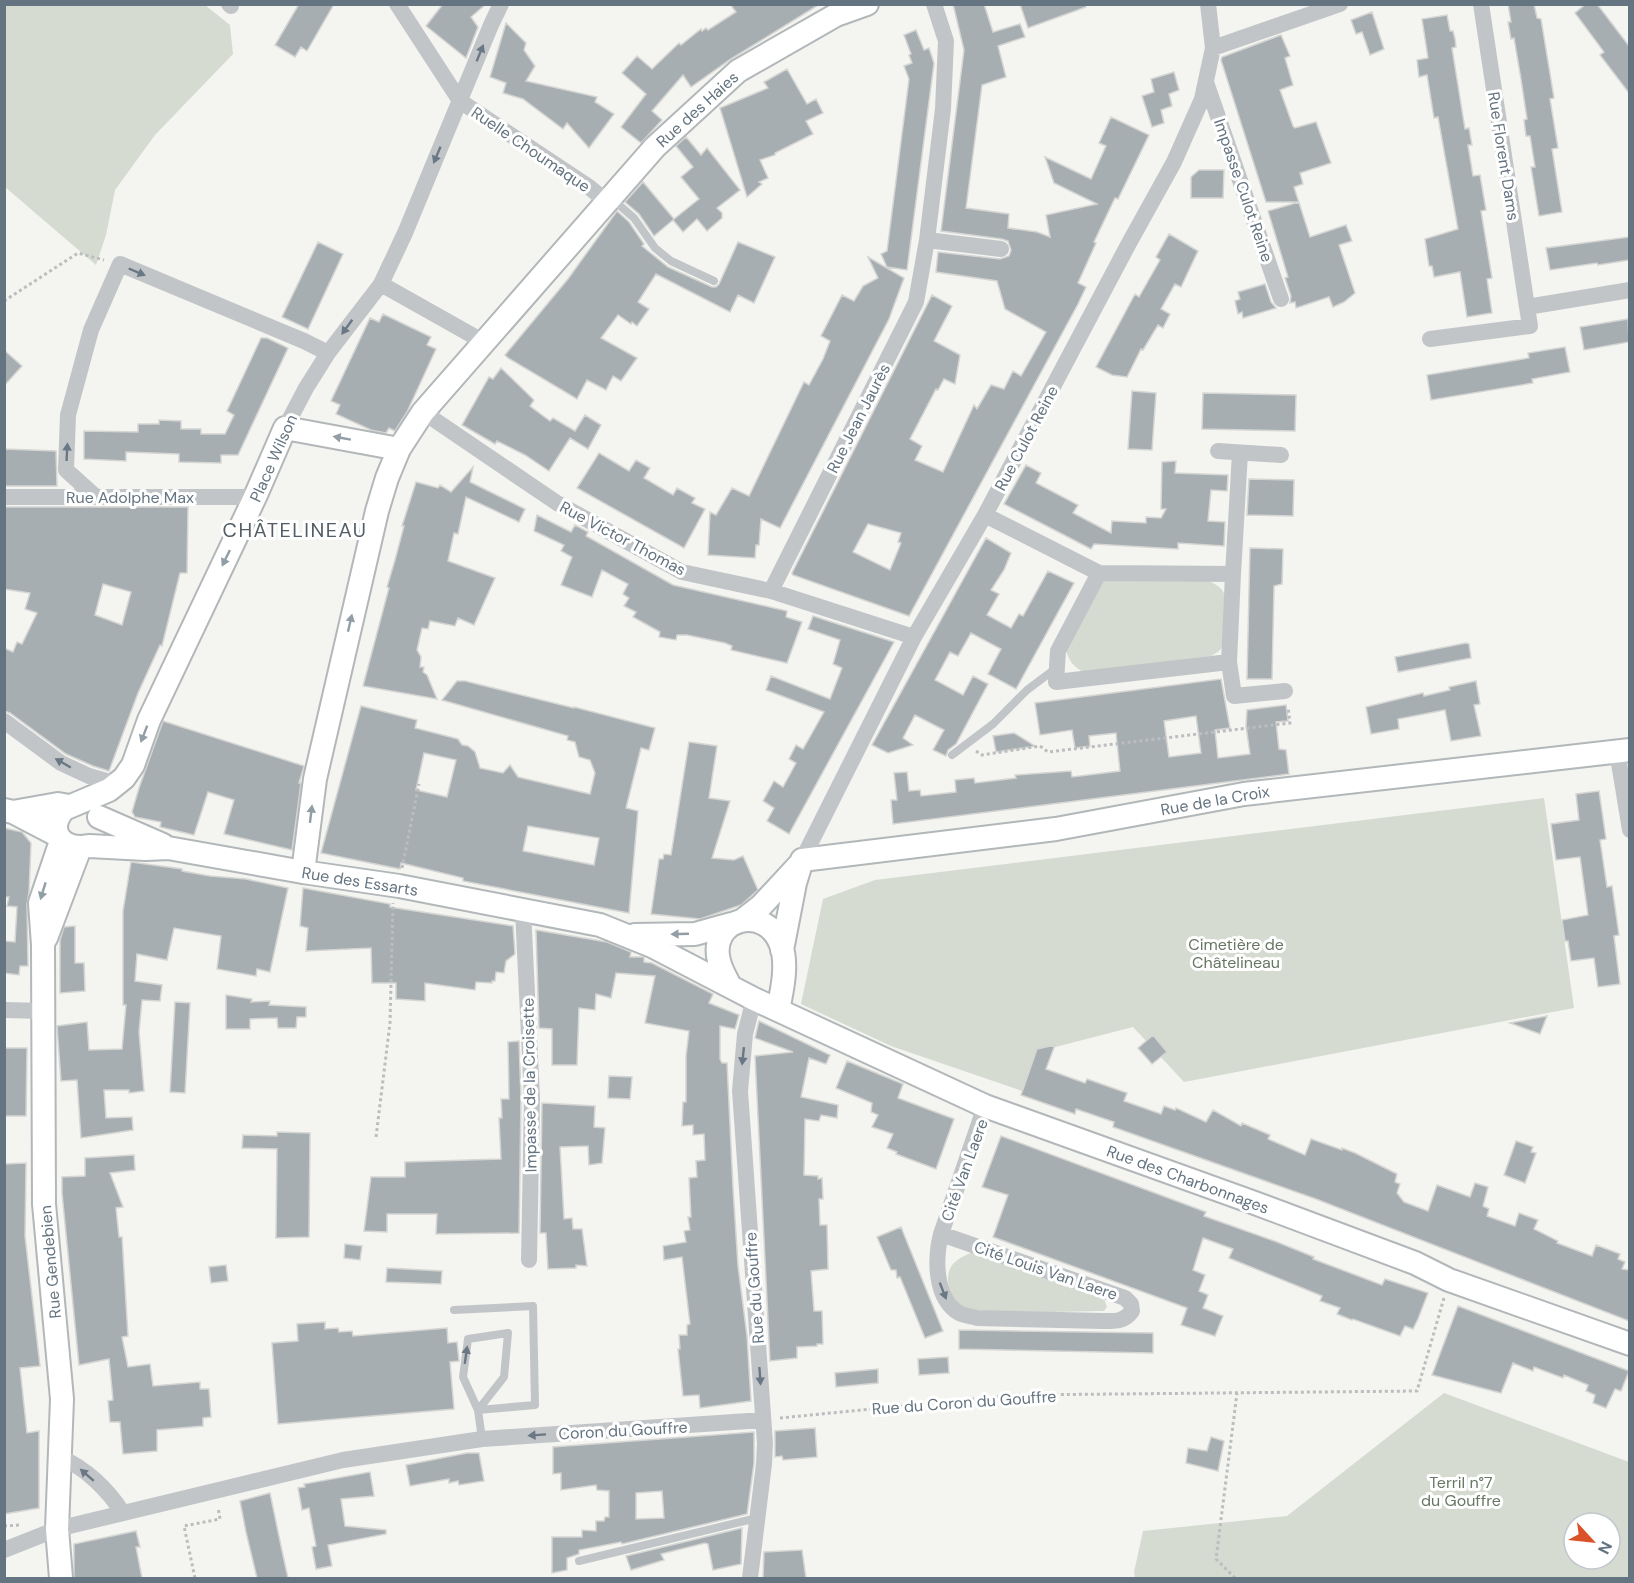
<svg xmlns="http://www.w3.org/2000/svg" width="1634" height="1583" viewBox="0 0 1634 1583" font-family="'DM Sans',sans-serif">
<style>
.green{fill:#d5dbd1;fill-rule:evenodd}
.building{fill:#a6aeb2;stroke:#d5d5d3;stroke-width:1.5;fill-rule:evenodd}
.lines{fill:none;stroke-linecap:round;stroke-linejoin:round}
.secondary-casing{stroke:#b2b7ba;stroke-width:26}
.path{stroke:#bbbdbf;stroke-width:3;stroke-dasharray:3 3;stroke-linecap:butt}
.lane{stroke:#c2c5c8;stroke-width:8}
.street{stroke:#c2c5c8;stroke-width:16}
.secondary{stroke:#fff;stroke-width:22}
.oneway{fill:#697884}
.oneway2{fill:#929ea6}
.labels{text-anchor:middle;stroke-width:6;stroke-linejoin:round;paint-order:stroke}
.street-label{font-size:16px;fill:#647480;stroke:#fff}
.park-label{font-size:16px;fill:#677763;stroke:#fff}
.quarter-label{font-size:20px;letter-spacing:1.5px;fill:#525d65;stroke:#fff}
</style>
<rect width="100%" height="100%" fill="#f4f4f0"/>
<path class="green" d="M4 5H205L230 25 233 54 155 135 115 190 106 235 96 265 5 187Z
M1109 577 1209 581C1215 584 1221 587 1224 593 1228 603 1227 638 1222 647 1220 651 1216 653 1211 656L1083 672C1073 666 1069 661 1066 650L1100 583Z
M1544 798 1574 1008 1184 1082 1133 1027 1040 1051 1025 1092 891 1046 801 1004 823 899 875 880Z
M973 1252 1104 1299 1107 1307 1104 1311C1077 1311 976 1316 957 1305 952 1301 951 1295 949 1289 945 1267 953 1260 973 1252Z
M1444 1393 1629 1462V1578H1135L1134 1572 1143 1531 1287 1516ZM1574 1523H1610V1559H1574Z"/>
<path class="building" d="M299 4H334L307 51 301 47 295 57 275 45Z
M443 4H486L471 17 478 27 466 58 426 26Z
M730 4H820L731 59 691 87 683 75 652 111 662 120 641 143 621 127 646 94 622 73 637 56 652 69 679 43 681 45 701 29 702 31 706 28 708 30 736 12Z
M953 4H984L993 32 1020 24 1025 37 998 46 1006 77 982 85 966 208 1009 214 1008 228 1037 232 1050 237 1046 215 1097 204 1054 183 1045 157 1091 179 1106 146 1099 143 1111 117 1149 135 1118 199 1115 198 1094 242 1096 243 1078 283 1086 287 1078 304 909 616 793 575 792 573 932 295 952 306 934 341 960 355 955 384 944 379 938 390 936 389 910 439 922 446 915 460 943 472 974 405 977 409 991 385 1004 389 1013 371 1021 376 1046 332 1005 309 997 281 936 272 938 252 1000 259 1009 256 1011 250 1008 241 1002 239 941 231 964 50ZM868 524 901 533 898 542 901 543 890 570 853 552Z
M1020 4H1085L1086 7 1028 28Z
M1508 4H1534L1537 18 1541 19 1554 98 1550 99 1558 148 1552 149 1562 212 1539 216 1531 167H1535L1530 136H1526L1524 120 1527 119 1521 79 1514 38 1511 39 1508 22H1511Z
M1586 4H1597L1629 46V93L1600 55 1604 52 1575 13Z
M1372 12 1384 49 1370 55 1362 32 1356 34 1351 20Z
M1447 15 1450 31H1453L1455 39 1456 47 1452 48 1465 129 1469 128 1472 145H1468L1473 176 1480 175 1486 210 1481 211 1492 278 1487 279 1492 313 1467 317 1460 272 1434 277 1432 266H1429L1425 239 1458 229 1438 117 1434 118 1427 75 1419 77 1417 60 1428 58 1422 19Z
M506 23 526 43 524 50 535 66 526 81 597 97 595 102 614 114 589 148 567 123 563 129 523 99 503 93 506 83 490 77Z
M916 30 924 50 929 48 934 63 907 270 887 267 881 254 887 251 908 87 909 79 904 66 912 63 909 55 911 54 904 35Z
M1281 35 1290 56 1285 58 1293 85 1280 90 1293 126 1295 128 1316 122 1331 163 1300 173 1303 184 1294 187 1310 237 1346 225 1352 241 1339 245 1355 293 1344 302 1333 307 1329 297 1296 308 1295 302 1290 303 1291 296 1285 278 1288 277 1268 211 1299 202H1266L1221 60 1222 57Z
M787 69 807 104 816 99 823 113 806 121 813 134 775 153V155L760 160 768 178 759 182 762 184 747 197 720 108 768 88 764 82Z
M1174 72 1179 90 1169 94 1172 106 1161 110 1164 123 1152 127 1142 96 1154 92 1151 79Z
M686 137 701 155 707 148 740 190 717 208 722 213V218L707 231 697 219 683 232 673 220 654 236 639 214 625 202 643 182 674 219 699 199 681 177 693 167 676 146Z
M1199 170H1224L1223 198H1191V177Z
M617 211 629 222 644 244 642 246 668 267 712 287H716L719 284 738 242 775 257 754 303 738 295 730 312 656 274 638 302 649 309 637 326 632 322 631 324 618 315 601 338 637 358 621 381 613 376 606 390 587 380 577 399 508 358 505 355 568 279Z
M1169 234 1198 251 1181 287 1175 284 1161 309 1170 314 1163 328 1158 325 1143 350 1141 349 1127 377 1112 375 1096 367 1135 294 1139 297 1160 260 1156 257Z
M1629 237V260L1598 265 1597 263 1550 270 1546 248Z
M318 242 343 254 308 329 282 317Z
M868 257 904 278 889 319 780 528 761 519 759 545H756L755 558 708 555 710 512 716 515 732 488 749 496 804 382 809 385 823 359 830 341 821 336 842 295 854 301 863 286 878 278Z
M1265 284 1271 302 1276 308 1243 318 1242 312 1238 314 1235 301 1240 299 1238 292Z
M383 314 431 337 427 345 436 349 407 412 395 431 389 428 386 433 371 430 336 414 340 405 331 401 370 318 379 322Z
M1628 319 1629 342 1584 350 1580 327Z
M261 338H267L288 348 238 455H221V463L179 462V454L126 452V461L84 459V431L138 432V424H159V420L181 421V429H201V434H225L234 415 227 411Z
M1565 347 1570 372 1532 379 1533 383 1431 400 1427 375 1529 358 1528 353Z
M4 350 22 366 4 386Z
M501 368 534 400 530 406 550 421 553 418 575 431 585 415 601 425 588 449 570 438 549 471 525 455 497 441 495 444 462 425 489 377 493 379Z
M1132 391 1156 393 1152 450 1128 449Z
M1203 393 1296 395 1295 431 1202 429Z
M4 449 56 451 57 486H4Z
M599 453 629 471 636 460 650 468 644 478 673 495 677 488 695 498 692 503 705 509 684 548 577 488Z
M1176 461 1175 473 1228 475 1227 491 1211 490 1208 521 1225 522 1224 546 1178 543V549L1094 544 1091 549 1004 504 1026 465 1041 473 1036 483 1078 505 1073 513 1111 533 1112 521 1146 523V517L1161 518 1166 509H1161L1162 462Z
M473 467 470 482 525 509 519 522 466 497 458 534 454 533 448 561 495 578 474 625 458 618 455 626 430 621 428 629 422 628 417 650 421 657 420 667H424L423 672 427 675 437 699 363 686 386 599 389 588 387 587 395 560 404 526H402L416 482 438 488 440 485 451 492Z
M1249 479 1294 480 1293 516 1247 515Z
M4 507H188L187 573H180L162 646 160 645 138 693 109 771 93 766 66 754 10 713 4 711V648L13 652 17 642 22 644 37 613 25 609 30 593 4 589ZM103 584 131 592 122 625 95 615Z
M537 515 571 532 575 525 588 532 586 536 673 585 787 611 786 617 802 622 787 663 731 650 732 646 725 643 687 635H677L676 640 659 637 660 632 633 617 636 612 624 606 629 598 623 594 628 584 602 570 592 597 561 585 572 557 561 551 564 545 534 531Z
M986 538 1011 553 1004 570 991 590 999 594 987 615 1011 628 1019 614 1023 616 1048 571 1074 583 1016 689 988 674 1001 649 971 633 958 656 950 652 935 680 963 695 973 676 988 684 956 744 948 750 946 756 933 750 944 730 915 715 903 738 913 745 888 753 872 745Z
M1250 548 1283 549 1282 584 1274 586 1272 679H1247Z
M813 616 894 642 789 834 767 821 774 808 763 801 774 781 783 787 796 763 789 759 796 745 803 749 824 712 766 690 771 676 830 699 842 668 833 664 840 640 808 629Z
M1466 643 1469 644 1471 658 1398 672 1395 657Z
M1221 679 1230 728 1215 730 1218 758 1250 754 1246 726 1247 710 1286 705 1288 721 1276 722 1279 749 1286 750 1289 774 893 824 891 800H897L894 773 907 772 909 791 920 790 921 796 956 792 955 780 974 778 975 783 1016 778 1015 775 1071 771 1072 777 1120 771 1116 733 1089 736 1090 746 1075 748 1072 730 1040 735 1035 703ZM1196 716 1201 753 1169 757 1164 721Z
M457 681H465L574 708V707L655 728 649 750 641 748 626 808 638 811 629 913 463 881V878L401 863 400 869 321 853 361 706 417 720 415 728 458 739 462 745 468 746 475 752 480 768 503 773 510 765 518 777 590 794 595 773 590 760 579 757 575 742 567 740 568 736 442 700ZM424 753 456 760 447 797 416 790ZM528 826 599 838 594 865 523 851Z
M1476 681 1480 704 1474 705 1481 736 1451 741 1445 710 1398 719 1399 729 1371 734 1366 707 1423 693 1424 696 1450 690 1449 687Z
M163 721 304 766 299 783H301L292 850 224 834 234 800 208 792 194 835 160 827 161 822 135 817 132 812 139 788Z
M1014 733 1035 746 996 752 993 736Z
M689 742 717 746 709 798 730 801 712 858 734 860 743 856 758 890 741 905 700 919 651 914 659 859H663L664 854 671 855Z
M1599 791 1606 839 1600 840 1607 887 1612 886 1619 935 1614 936 1620 984 1598 987 1594 958 1571 961 1568 941H1565L1562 920 1588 915 1580 857 1556 860 1551 824 1579 820 1576 794Z
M4 828 22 832 31 843 29 892 27 904 28 966H20L19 975 4 973V941L15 942 17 907 7 906 9 897H4Z
M131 862 182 869V871L210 876 246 879 288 888 270 972 257 969 256 976 217 969 221 936 174 928 167 960 137 954 135 981 162 985 160 1001 142 1000 139 1032 144 1091 129 1093V1090H104L106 1118 132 1117 133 1130 81 1138 77 1080 61 1081 57 1026 87 1022 89 1050 122 1049 126 1005H123V911Z
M303 888 390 904V907L513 926 515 954 506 961 504 973 496 972 495 981H492V983L476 982 475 990 425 983V1001L396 999V983H372L371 948 306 951 308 928 300 926Z
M75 926V963H84L85 991 60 993V940L64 927Z
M536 930 607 942 631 952 630 957H644V962L652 963 713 994 709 1003 739 1015 735 1029 720 1026V1059L722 1063H727L733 1188 738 1266 747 1336 751 1401 700 1408 699 1395 683 1396 678 1349H680L679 1335H687V1325L690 1324 682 1257 664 1260 663 1246 686 1242 684 1231 690 1230 688 1217H691L689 1178 697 1177 696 1161 705 1160 704 1134 693 1135V1125L682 1126 683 1102H686V1056L689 1031 645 1023 655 976 616 973 611 998 596 994 595 1010 579 1008 577 1065H552V1029L539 1028Z
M226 995 252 999 251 1002 270 1001 269 1005 306 1007V1017H297L296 1028H278L277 1018 250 1019V1029H226Z
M175 1002 190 1003 185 1093 170 1092Z
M1547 1016 1540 1034 1510 1023Z
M759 1021 830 1055 826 1064 809 1058 801 1097 838 1105 837 1118 821 1115 819 1121 805 1119 804 1175 818 1176V1179L822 1178 823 1199H819L820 1225H827L828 1269 811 1271 814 1311H822L823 1344H817V1346L797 1347V1358L770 1361 755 1056 793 1052 755 1038Z
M1153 1035 1167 1052 1152 1064 1138 1048Z
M519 1041 521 1098 519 1233 436 1234 437 1214H387V1232L364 1231 371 1177H405V1162L501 1159 499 1118H502L501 1099H509L508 1042Z
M1055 1045 1046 1069 1085 1083 1087 1079 1127 1093 1124 1101 1161 1114 1164 1106 1175 1110 1176 1108 1206 1122 1213 1110 1241 1126 1242 1123 1270 1135 1268 1139 1305 1155 1311 1139 1342 1150V1148L1355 1153 1397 1174 1395 1182 1400 1184 1397 1193 1404 1202 1428 1211 1437 1185 1470 1197 1475 1183 1488 1187 1483 1206 1489 1209 1487 1216 1515 1226 1519 1213 1538 1220 1534 1229 1558 1241 1557 1243 1592 1256 1596 1245 1620 1254 1618 1259 1625 1262 1622 1269 1629 1270V1321L1316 1199 1113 1127 1114 1122 1076 1109 1075 1114 1021 1095 1037 1049Z
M4 1048H27L26 1116H4Z
M847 1061 903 1084 898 1098 954 1119 936 1169 896 1154 897 1152 887 1148 893 1134 872 1127 878 1115 871 1112 872 1103 836 1088Z
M609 1076 632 1077 630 1099 608 1098Z
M542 1103 595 1106 594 1127 605 1128 602 1163 589 1165 588 1146 560 1147 564 1219 572 1218 573 1229H582L587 1266 576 1265V1268L548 1269 546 1233H540Z
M277 1132 310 1133 309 1237 276 1238 277 1149 242 1148 243 1135 277 1136Z
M1001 1136 1206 1212 1204 1216 1277 1242 1314 1257 1313 1259 1382 1285 1385 1279 1428 1293 1418 1319 1413 1329 1405 1326 1400 1336 1353 1319 1352 1320 1337 1314 1340 1308 1320 1301 1322 1296 1229 1258 1233 1249 1203 1238 1193 1270 1205 1275 1199 1291 1208 1295 1203 1308 1223 1316 1215 1336 1181 1325 1187 1308 993 1237 1008 1195 982 1187Z
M1516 1141 1533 1147 1531 1152 1536 1153 1525 1183 1504 1175Z
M134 1155 135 1170 110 1173 123 1207 116 1208 119 1237H122L128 1336 122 1337 128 1367 150 1364 153 1386 200 1382V1389H209L211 1417 203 1418V1426L157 1430V1451L123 1454 120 1422H110L108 1401 113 1400 109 1359 79 1365 62 1193V1177L85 1176V1158Z
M26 1163 25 1236 40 1366 20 1368 27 1433 39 1431V1508L4 1514V1164Z
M901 1227 943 1331 925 1338 900 1277 897 1278 896 1270H891L877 1237Z
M345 1244 362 1246 360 1260 344 1258Z
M226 1265 228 1281 211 1283 209 1267Z
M387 1268 442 1271 441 1284 386 1282Z
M1458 1306 1629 1371 1621 1391 1615 1389 1606 1408 1593 1403 1595 1395 1586 1391 1588 1385 1564 1375 1563 1378 1534 1367 1533 1371 1513 1363 1501 1393 1432 1375Z
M325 1322V1329L338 1328 339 1332 352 1331 353 1336 447 1328 448 1343 457 1342 459 1361 450 1362 454 1409 278 1424 272 1343 298 1341 297 1324Z
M959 1330 1153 1333V1353L959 1349Z
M948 1357 949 1373 919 1375 918 1359Z
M878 1369V1383L836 1387 835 1373Z
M815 1428 817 1457 783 1460 782 1456 775 1457V1431Z
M754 1432V1463L747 1514 622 1544 621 1542 579 1550V1554L567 1558V1570L552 1573V1537H582V1530L596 1531V1521H604L605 1517H609V1491L597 1490 596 1485 561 1490V1473L553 1474V1447ZM662 1491 664 1518 636 1519V1493Z
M1211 1437 1224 1441 1218 1471 1186 1463 1188 1448 1207 1451Z
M467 1453H479L484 1481 459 1485 458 1481 449 1483V1479L410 1486 406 1465Z
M370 1472 374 1496 341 1499 345 1526 386 1530V1534L328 1545 332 1566 316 1569 312 1547 316 1546 309 1508 302 1510 298 1488 305 1487 304 1484Z
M270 1493 281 1546 288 1578H257L246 1532 240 1501Z
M742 1528 741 1564 713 1570 708 1544 705 1543 661 1554 664 1560 631 1570 626 1556Z
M136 1531 140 1547H136L142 1578H74V1544Z
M802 1550 806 1578H763L764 1552Z"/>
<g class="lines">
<g class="secondary-casing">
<path id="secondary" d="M399 449 285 428 255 497 149 720 133 765 124 778 109 790 64 809C45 831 63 852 89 846L146 849 168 848 303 872 399 886 600 925 652 946 754 999 985 1106 1252 1202 1415 1263 1449 1280 1630 1344
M4 810 13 812 57 835
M13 812 58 804 69 806
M99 817 163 845
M802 860 1056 829 1244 794 1630 750
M303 872 315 779 377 511 387 478 399 449 423 412 655 147 738 71 836 15 867 4
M743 920 761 906 798 866
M635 935 695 934 731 924
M46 938 80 848
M782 950 795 883 802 860
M730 986C726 978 721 970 719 961 708 918 766 903 781 945 788 964 782 991 778 1010
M61 1578 57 1529 62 1399 44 1204 43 945 40 903 61 841"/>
</g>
<path class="path" d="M4 301 78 253 104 260
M976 751 982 755 1040 746 1048 752 1290 723 1288 707
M402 868 419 784
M376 1137 390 1023 393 903
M780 1418 1015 1395 1417 1391 1444 1298
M4 1526 20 1525
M195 1578 184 1526 220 1519 218 1507
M1235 1578 1216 1559 1237 1393"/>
<path class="lane" d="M611 198 634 218 655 248 671 261 714 281
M952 755 993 724 1027 690 1055 669
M454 1310 533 1306 535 1405 478 1410
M478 1410 504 1377 508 1333 468 1339 463 1377 478 1410 482 1439
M579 1561 757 1518"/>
<path class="street" d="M229 4 231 6
M397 4 460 101 589 187 607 202
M1481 4 1527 307
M1213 48 1340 4
M1206 82 1281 299
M927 240 1001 249
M381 284 484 342
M1430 339 1530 326 1527 307 1630 290
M423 412 557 503 682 572 771 591 914 637
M285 428 306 388 328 353 381 284 405 233 491 25 501 4
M1218 451 1281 455
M4 497H255
M96 497 66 470 68 415 91 330 120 264 304 341 328 353
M985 515 1099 573 1233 574 1229 662 1056 682 1058 651 1099 573
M1233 574 1240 453
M771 591 916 302 927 240 943 109 946 41 934 4
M1229 662 1234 696 1285 691
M4 721 61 763 89 776 117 784
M1617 751 1630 830
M802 860 914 637 985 515 1128 245 1174 162 1202 99 1213 48 1208 4
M523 910 532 1098 529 1260
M4 1010 44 1011
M941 1234 1125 1298 1131 1304 1132 1311C1124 1322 1115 1321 1103 1321L977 1318C971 1316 964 1316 959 1313 934 1298 935 1258 941 1234L985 1106
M60 1457C86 1468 108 1490 123 1513
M4 1550 57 1529 343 1460 482 1439 763 1420
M750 1578 764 1464 765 1443 740 1091 745 1034 754 999"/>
<use href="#secondary" class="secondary"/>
</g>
<defs><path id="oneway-solid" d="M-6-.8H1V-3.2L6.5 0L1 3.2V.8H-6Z" transform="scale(1.5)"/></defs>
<g class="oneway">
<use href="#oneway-solid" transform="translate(480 53) rotate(-68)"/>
<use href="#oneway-solid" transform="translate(437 155) rotate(113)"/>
<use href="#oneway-solid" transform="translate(137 272) rotate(23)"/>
<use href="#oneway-solid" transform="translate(347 327) rotate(126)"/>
<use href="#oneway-solid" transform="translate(67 452) rotate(-87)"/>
<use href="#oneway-solid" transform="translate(63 763) rotate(-150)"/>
<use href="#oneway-solid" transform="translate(743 1056) rotate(96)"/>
<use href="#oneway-solid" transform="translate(943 1291) rotate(69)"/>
<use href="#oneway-solid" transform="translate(466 1355) rotate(-82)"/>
<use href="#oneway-solid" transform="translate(760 1376) rotate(86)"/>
<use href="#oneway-solid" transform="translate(537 1435) rotate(176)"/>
<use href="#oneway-solid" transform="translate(87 1475) rotate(-139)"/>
</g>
<g class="oneway2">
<use href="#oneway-solid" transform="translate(342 438) rotate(-170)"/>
<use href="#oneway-solid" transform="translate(226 558) rotate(116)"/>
<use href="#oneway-solid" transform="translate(350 623) rotate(-77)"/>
<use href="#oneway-solid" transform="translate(144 734) rotate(111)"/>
<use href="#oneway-solid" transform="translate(311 814) rotate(-83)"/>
<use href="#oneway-solid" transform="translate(43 891) rotate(107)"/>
<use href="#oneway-solid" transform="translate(680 934) rotate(178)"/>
</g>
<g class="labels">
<g class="street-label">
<text transform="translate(697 109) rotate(-42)" y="6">Rue des Haies</text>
<text transform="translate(531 149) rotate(34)" y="6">Ruelle Choumaque</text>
<text transform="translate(1504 156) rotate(81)" y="6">Rue Florent Dams</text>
<text transform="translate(1244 190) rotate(71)" y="6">Impasse Culot Reine</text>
<text transform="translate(858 418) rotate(-63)" y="6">Rue Jean Jaurès</text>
<text transform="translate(1026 438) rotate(-62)" y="6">Rue Culot Reine</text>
<text transform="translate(273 458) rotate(-66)" y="6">Place Wilson</text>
<text x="130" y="503">Rue Adolphe Max</text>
<text transform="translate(623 538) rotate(28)" y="6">Rue Victor Thomas</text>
<text transform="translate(1215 800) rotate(-10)" y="6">Rue de la Croix</text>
<text transform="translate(360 881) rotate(9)" y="6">Rue des Essarts</text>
<text transform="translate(529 1085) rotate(-91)" y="6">Impasse de la Croisette</text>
<text transform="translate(964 1170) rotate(-70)" y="6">Cité Van Laere</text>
<text transform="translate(1188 1179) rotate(20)" y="6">Rue des Charbonnages</text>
<text transform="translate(50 1262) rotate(-95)" y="6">Rue Gendebien</text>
<text transform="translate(1046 1270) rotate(19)" y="6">Cité Louis Van Laere</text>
<text transform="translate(754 1288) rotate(-94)" y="6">Rue du Gouffre</text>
<text transform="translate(964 1402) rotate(-4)" y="6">Rue du Coron du Gouffre</text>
<text transform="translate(623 1430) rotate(-3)" y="6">Coron du Gouffre</text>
</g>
<g class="park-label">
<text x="1236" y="950">Cimetière de<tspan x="1236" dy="18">Châtelineau</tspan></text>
<text x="1461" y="1488">Terril n°7<tspan x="1461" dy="18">du Gouffre</tspan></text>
</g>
<g class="quarter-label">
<text x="295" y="537">CHÂTELINEAU</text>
</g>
</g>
<rect width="1634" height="1583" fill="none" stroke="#647480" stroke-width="12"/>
<g transform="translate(1592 1541) rotate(117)"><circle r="28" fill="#ffffff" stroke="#c1c7cc" stroke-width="1.5"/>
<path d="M0-4.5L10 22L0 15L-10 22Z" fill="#db5229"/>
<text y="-9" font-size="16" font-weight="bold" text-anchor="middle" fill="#647480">N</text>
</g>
</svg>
